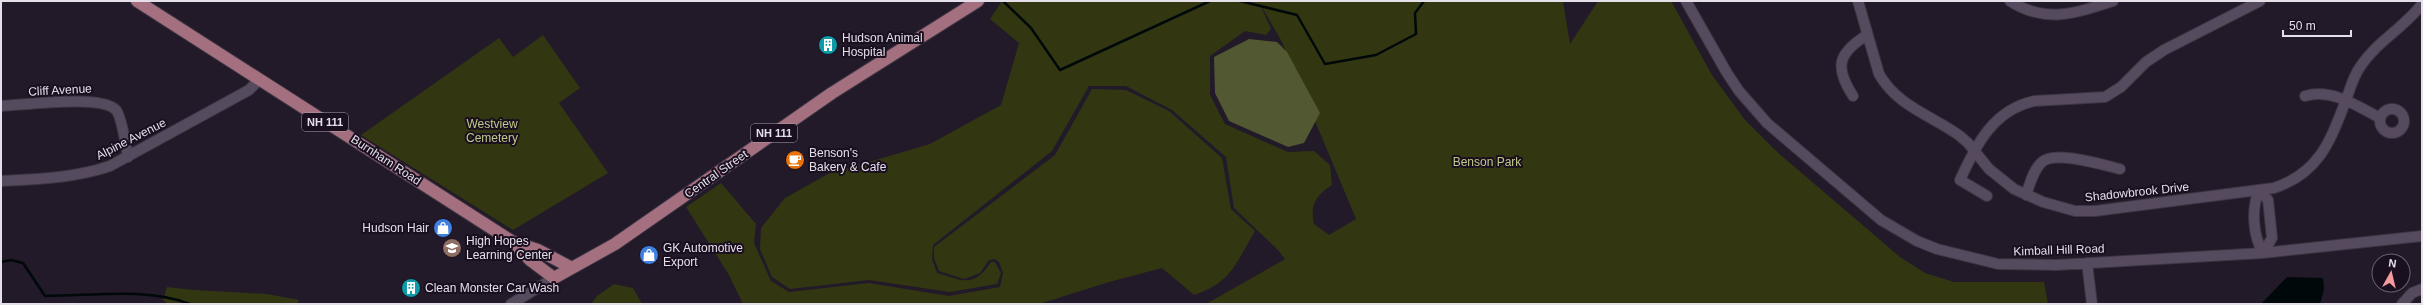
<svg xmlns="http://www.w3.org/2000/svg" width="2423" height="305" viewBox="0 0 2423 305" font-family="Arial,sans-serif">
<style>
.green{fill:#323711;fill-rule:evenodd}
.forest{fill:#525831}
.water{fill:#000809}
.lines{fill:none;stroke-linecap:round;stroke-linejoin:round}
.stream{stroke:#000809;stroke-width:2.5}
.minor-casing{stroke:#3b3441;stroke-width:12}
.major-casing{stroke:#3b3441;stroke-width:14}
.minor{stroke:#564b5e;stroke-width:10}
.major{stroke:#a4707f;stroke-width:12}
.labels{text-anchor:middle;stroke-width:4;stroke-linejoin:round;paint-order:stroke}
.shield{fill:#190f1f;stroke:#a8a1ad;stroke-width:1}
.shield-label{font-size:11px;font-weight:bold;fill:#e5dfea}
.poi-label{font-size:12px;fill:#e5dfea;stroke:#190f1f;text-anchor:start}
.street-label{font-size:12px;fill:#e5dfea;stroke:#190f1f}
.park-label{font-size:12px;fill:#c0ca88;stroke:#190f1f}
</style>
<rect width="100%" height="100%" fill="#221929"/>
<path class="green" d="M1002 1H1563L1570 44 1598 1H1671L1712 75 1745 120 1776 151 1900 257 1925 273 1954 282H2044L2048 304H1206L1285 259 1278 250 1234 208 1226 157 1172 110 1126 86H1089L1052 151 933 245 932 259 937 273C964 281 974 288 991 262H995L1001 273 997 284 950 292 869 280 790 289 772 277 760 249 761 228 785 198 828 174 930 144 1001 105 1019 43 990 19ZM1259 2 1282 42 1356 219 1329 235 1314 224C1310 205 1315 196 1332 185L1330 165 1314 151 1288 152 1225 124 1210 95V56L1245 31 1266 35 1271 29Z
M543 35 580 88 559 103 608 173 513 230 361 135 499 38 513 57Z
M1092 89 1126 90 1169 111 1222 158 1231 209 1255 231C1236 263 1231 283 1194 295L1162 268 1109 282 1039 304H743L729 275 686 207 721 183 756 224 754 243 771 281 789 292 869 283 949 296 1000 287 1003 273 999 262 995 259 989 260 980 273 964 279 939 271 934 258V247L1055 155Z
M614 284 633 288 642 304H591L597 296Z
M167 287 194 290 267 294 299 300 297 304H168L163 300Z"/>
<path class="forest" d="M1249 39 1277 42 1287 52 1320 113 1304 143 1288 147 1229 121 1215 93 1214 57Z"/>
<path class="water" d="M2287 277 2323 278 2324 289 2320 304H2261Z"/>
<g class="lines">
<path class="stream" d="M1003 1 1031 28 1060 70 1210 1
M1240 1 1297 15 1325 64 1376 55 1416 34 1415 13 1424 1
M1 262 11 260 23 263 45 296C91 296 146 287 190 304"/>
<g class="minor-casing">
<path id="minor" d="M1686 1 1727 73 1739 91 1767 123 1881 220 1917 241 1937 249 1998 264 2056 265 2263 253 2422 236
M1858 1 1879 74C1898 107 1931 115 1960 136L1968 143 1989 169 2014 189 2043 202 2075 211H2095L2274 188C2319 173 2330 142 2346 100 2350 89 2353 77 2360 67 2377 41 2404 28 2422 4
M2010 1C2045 24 2077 13 2113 1
M1853 96C1834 67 1838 53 1867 35
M2305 96C2332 88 2357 106 2380 118
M1 106C24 105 102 94 116 110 122 117 126 147 128 157
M2380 121a12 12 0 1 1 24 0a12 12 0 1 1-24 0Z
M1 181C38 179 75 178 110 166L249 90 259 80
M2259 190 2268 200 2272 238 2263 253C2253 236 2251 209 2259 190Z
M2026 195C2030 184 2033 170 2042 162 2055 150 2103 165 2120 169
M1987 196 1960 180C1976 145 1993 110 2034 101L2105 97 2121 87 2146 62 2164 50 2260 1
M2087 263 2092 304
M511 304 554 278
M2402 304 2412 293 2422 289"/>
</g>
<g class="major-casing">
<path id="major" d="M137 1 513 242 530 260 554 278 615 244 832 93 978 1
M513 242 538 250 572 268"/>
</g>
<use href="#minor" class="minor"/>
<use href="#major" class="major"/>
</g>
<defs>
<g id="building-disc" transform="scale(1)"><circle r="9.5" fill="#0f9aa8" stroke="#190f1f"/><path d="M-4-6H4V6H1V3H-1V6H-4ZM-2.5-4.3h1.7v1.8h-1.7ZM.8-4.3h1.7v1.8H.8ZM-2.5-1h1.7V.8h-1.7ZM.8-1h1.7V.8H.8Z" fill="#fff"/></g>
<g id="cafe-disc" transform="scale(1)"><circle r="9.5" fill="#e8710a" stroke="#190f1f"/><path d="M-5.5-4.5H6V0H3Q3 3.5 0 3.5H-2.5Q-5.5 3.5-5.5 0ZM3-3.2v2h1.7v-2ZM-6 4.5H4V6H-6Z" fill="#fff"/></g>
<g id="shop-disc" transform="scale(1)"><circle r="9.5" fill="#3f7fe0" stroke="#190f1f"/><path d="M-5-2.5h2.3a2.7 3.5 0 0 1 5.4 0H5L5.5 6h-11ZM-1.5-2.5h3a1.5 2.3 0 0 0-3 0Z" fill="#fff"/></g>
<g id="school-disc" transform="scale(1)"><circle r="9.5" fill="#8d6e63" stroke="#190f1f"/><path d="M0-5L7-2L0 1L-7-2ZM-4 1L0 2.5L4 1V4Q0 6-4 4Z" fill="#fff"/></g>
</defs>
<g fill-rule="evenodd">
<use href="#building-disc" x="828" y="45"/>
<use href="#cafe-disc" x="795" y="160"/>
<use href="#shop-disc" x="443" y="228"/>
<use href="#school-disc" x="452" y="248"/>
<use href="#shop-disc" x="649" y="255"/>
<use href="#building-disc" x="411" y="288"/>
</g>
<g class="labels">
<g class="shield">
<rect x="302" y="113" width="46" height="18" rx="3"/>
<rect x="751" y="124" width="46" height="18" rx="3"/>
</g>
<g class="shield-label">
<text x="325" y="126">NH 111</text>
<text x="774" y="137">NH 111</text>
</g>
<g class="poi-label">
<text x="842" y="42">Hudson Animal<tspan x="842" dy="14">Hospital</tspan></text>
<text x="809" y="157">Benson's<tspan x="809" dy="14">Bakery &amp; Cafe</tspan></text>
<text x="429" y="232" text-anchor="end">Hudson Hair</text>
<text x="466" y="245">High Hopes<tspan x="466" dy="14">Learning Center</tspan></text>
<text x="663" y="252">GK Automotive<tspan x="663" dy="14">Export</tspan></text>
<text x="425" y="292">Clean Monster Car Wash</text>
</g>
<g class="street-label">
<text transform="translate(60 90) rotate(-3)" y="4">Cliff Avenue</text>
<text transform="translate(131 139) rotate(-27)" y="4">Alpine Avenue</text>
<text transform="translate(386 160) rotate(33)" y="4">Burnham Road</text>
<text transform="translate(716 174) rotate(-35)" y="4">Central Street</text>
<text transform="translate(2137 192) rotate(-6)" y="4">Shadowbrook Drive</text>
<text transform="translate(2059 250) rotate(-2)" y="4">Kimball Hill Road</text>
</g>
<g class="park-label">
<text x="492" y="128">Westview<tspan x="492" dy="14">Cemetery</tspan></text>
<text x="1487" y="166">Benson Park</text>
</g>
</g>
<rect width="2423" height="305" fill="none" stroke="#e5dfea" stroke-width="4"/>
<g transform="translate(2391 273) rotate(8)"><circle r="19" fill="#190f1f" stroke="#6b6270"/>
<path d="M0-3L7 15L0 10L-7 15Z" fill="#f49b9f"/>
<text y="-6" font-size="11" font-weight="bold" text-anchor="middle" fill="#e5dfea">N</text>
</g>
<path d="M2283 30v6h68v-6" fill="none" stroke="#e5dfea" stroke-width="2"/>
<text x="2289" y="30" font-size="12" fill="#e5dfea" stroke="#190f1f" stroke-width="3" paint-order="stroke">50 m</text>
</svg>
